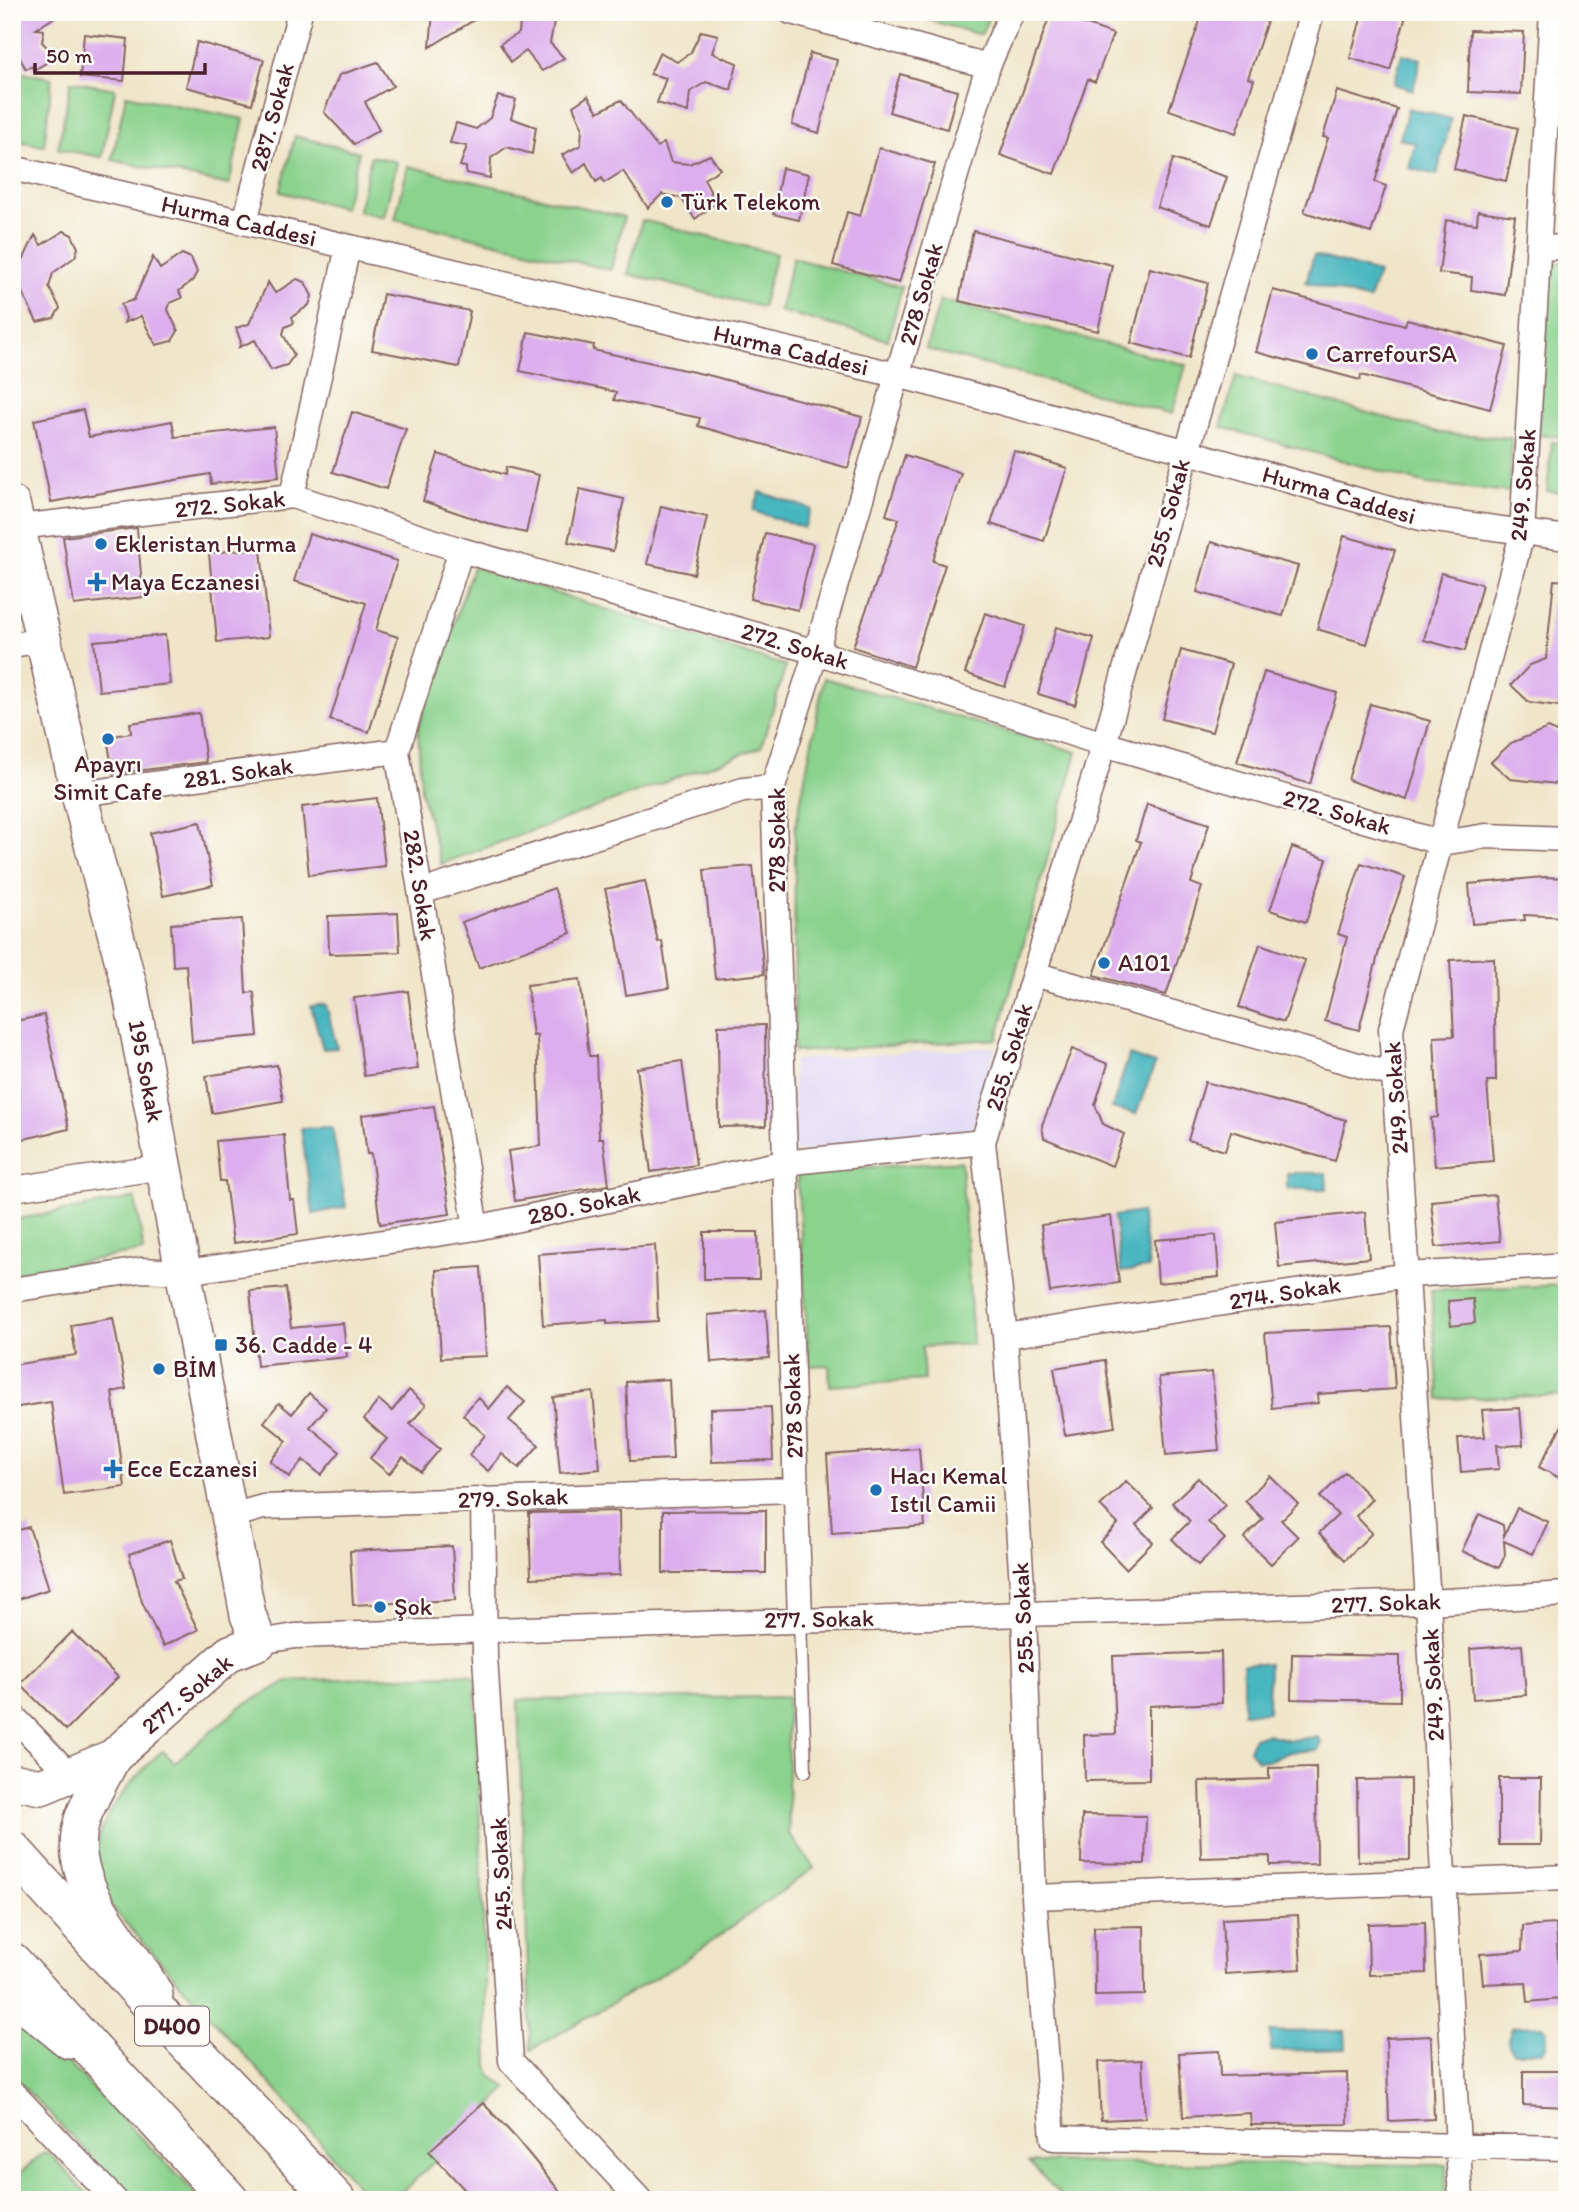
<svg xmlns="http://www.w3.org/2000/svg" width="1579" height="2212" viewBox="0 0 1579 2212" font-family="Itim,sans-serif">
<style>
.built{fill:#ddd5f6}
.green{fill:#8ad28d;stroke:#6a785c;stroke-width:2}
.water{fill:#47b6bf;stroke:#486a75;stroke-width:2}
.building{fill:#dcaeed}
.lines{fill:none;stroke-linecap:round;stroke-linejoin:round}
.lane-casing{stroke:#846462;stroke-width:15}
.street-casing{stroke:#846462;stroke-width:27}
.secondary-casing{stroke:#846462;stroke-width:38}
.highway-casing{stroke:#846462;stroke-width:41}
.lane{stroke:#fff;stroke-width:12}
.street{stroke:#fff;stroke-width:24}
.secondary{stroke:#fff;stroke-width:35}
.highway{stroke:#fff;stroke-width:38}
.poi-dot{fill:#1f6fb2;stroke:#fdfcf7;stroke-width:2.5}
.labels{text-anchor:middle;stroke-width:5;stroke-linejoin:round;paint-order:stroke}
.shield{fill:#fdfcf7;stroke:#806168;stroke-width:2}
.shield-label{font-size:23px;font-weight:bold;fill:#4a1f2b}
.street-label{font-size:24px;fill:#4a1f2b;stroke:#fdfcf7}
.poi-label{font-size:24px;fill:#4a1f2b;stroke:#fdfcf7;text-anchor:start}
</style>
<rect width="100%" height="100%" fill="#fdfcf7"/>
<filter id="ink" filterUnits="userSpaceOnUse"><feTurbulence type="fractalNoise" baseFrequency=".0143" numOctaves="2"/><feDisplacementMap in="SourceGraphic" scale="14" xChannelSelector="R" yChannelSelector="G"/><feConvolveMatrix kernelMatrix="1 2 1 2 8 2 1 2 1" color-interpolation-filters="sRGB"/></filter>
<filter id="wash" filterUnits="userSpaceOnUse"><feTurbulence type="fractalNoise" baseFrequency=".00686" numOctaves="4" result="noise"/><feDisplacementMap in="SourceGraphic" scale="28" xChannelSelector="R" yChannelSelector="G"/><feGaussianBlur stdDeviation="1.57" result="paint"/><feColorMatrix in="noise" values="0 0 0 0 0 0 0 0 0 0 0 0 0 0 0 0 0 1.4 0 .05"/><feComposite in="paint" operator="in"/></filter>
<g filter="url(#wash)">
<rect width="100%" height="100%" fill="#f0e5c9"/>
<path class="built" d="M996 1047 971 1131 794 1152 793 1060Z"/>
<path class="green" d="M900 12H991L981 35Z
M18 72 52 78 44 146 12 140V92Z
M71 81 115 89 102 157 58 149Z
M126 95 244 119 229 185 112 160Z
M295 136 359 152 344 208 280 192Z
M371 156 397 162 384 217 358 211Z
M408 166 624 217 611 270 395 219Z
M642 220 776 254 762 307 628 274Z
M793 258 902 287 888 340 779 311Z
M1567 262V437L1538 435 1551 263Z
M940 300 1186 365 1172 414 926 349Z
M1236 376 1441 433 1511 438 1510 492 1427 484 1221 427Z
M1552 442 1567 443V493L1547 491Z
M473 567 786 666 761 747 441 864 421 791 418 728Z
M824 678 1077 752 997 1039 794 1052 795 830Z
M961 1161 973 1344 922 1347 924 1380 830 1386 829 1365 809 1366 797 1172Z
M135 1198 144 1251 12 1274V1220Z
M1567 1285V1395L1439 1399 1431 1290Z
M469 1674 475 1678 488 2065 491 2076 507 2088 468 2131 393 2200H369L277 2091 122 1919C115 1910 103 1898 99 1888 80 1834 126 1785 162 1751L174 1763 240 1707 288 1681Z
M787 1697 789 1833 814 1868 681 1963 531 2050 518 1700Z
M12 2009 26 2020 202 2200H133L12 2075Z
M44 2152 49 2153 93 2200H12V2180Z
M1029 2162 1446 2165V2200H1065Z"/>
<path class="water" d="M1402 54 1421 59 1413 90 1394 84Z
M1408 108 1451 119 1437 175 1409 168 1415 143 1400 139Z
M1314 255 1378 273 1369 300 1306 282Z
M760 492 811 509 804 528 753 511Z
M326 1004 337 1048 323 1049 311 1006Z
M1129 1055 1155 1064 1136 1114 1112 1108Z
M332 1127 346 1207 313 1214 301 1128Z
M1287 1173H1326L1327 1189H1287Z
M1141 1212 1149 1268 1121 1272 1114 1216Z
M1243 1664H1269L1268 1712 1243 1713Z
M1266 1734 1290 1740 1318 1737 1321 1743 1318 1750 1290 1752 1268 1761 1257 1760 1249 1750 1254 1738Z
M1542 2026 1547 2031V2046L1542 2052H1513C1506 2043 1507 2037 1513 2027Z
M1345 2031 1346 2049 1271 2051 1270 2032Z"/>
<g id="blocks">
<path class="building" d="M12 12H63L36 29 44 30 42 42 56 57 34 70 31 66 26 69 12 44Z
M433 12H487L430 47Z
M521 12H556L550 43 564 58 542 71 526 51 511 62 500 44 519 33Z
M1051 12 1113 34 1095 82 1088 79 1054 174 1000 155Z
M1203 12H1270L1248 78 1254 80 1236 133 1169 110Z
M1363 12H1407L1390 70 1350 58Z
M1470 30 1524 32 1521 94 1468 92Z
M701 31 718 35 712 53 737 63 731 90 706 82 690 92 688 112 657 103 666 78 650 74 660 52 677 62 691 52Z
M84 34 128 39 124 81 80 77Z
M197 42 264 60 252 104 186 87Z
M810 53 837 60 819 133 792 125Z
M378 62 393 86 365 102 379 130 354 144 324 112 339 75Z
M900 74 957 91 947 129 889 112Z
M1337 91 1397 109 1375 182 1386 186 1371 233 1304 212 1328 138 1323 137Z
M498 96 516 100 511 118 536 127 532 154 507 147 491 158 490 178 466 173V167L460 166 467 146 450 143 456 123 476 129 490 118Z
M588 96 598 112 621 100 657 147 664 143 671 162 689 164 710 155 720 169 704 179 716 203 695 219 681 198 662 194 648 208 623 171 604 183 602 178 596 182 586 163 573 173 562 155 581 145 582 127 573 106Z
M1466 116 1518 128 1506 181 1454 169Z
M879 148 935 164 899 283 833 265 847 212 860 216Z
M1173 159 1227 177 1211 225 1157 207Z
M782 168 809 174 799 220 773 214Z
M1478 211 1515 216 1505 295 1471 290 1472 277 1439 273 1446 220 1477 224Z
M64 231 72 235 78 248 75 257 53 273 49 287 60 308 54 318 37 322 22 292 12 297V283L35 235 41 245Z
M973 231 1112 265 1098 331 959 301Z
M182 254 191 258 197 272 193 280 179 291 182 298 170 303 168 310 178 331 172 341 156 345 141 316 124 323 126 318 121 304 134 300 153 257 160 269Z
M1150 268 1208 283 1189 358 1131 343Z
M297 279 305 282 312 296 309 305 292 317 294 323 285 327 283 334 294 355 287 365 271 370 255 340 239 347 241 342 236 328 249 324 268 282 275 293Z
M1273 290 1405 325 1407 319 1507 346 1490 409 1361 375 1360 380 1256 352Z
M383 294 470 311 459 367 372 350Z
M528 332 594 345 593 350 712 376 862 417 848 468 698 426 700 418 614 400 616 392 520 371Z
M83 410 89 437 172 421 175 437 274 427 279 477 211 484 210 474 51 502 34 420Z
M352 412 406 429 386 489 333 472Z
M1014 451 1067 468 1044 541 991 524Z
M438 454 505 475 506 467 539 475 526 533 493 525 423 501Z
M905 455 961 473 933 561 945 565 912 667 853 647 899 519 886 515Z
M580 489 624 499 613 551 568 542Z
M661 506 707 517 694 574 647 564Z
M137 528 143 597 74 605 63 537Z
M765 533 813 544 798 610 750 599Z
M309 534 397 561 376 630 398 637 369 732 330 720 366 603 294 581Z
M1344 536 1395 550 1367 644 1317 629Z
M1211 542 1298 566 1283 616 1197 592Z
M261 548 269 637 217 642 209 553Z
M1441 573 1482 584 1465 651 1424 640Z
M1554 580 1567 581V707L1529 702 1511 685 1530 665 1546 659Z
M985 613 1025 626 1005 687 965 673Z
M1056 627 1094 638 1075 705 1038 694Z
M165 635 170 684 99 691 94 641Z
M1181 650 1231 664 1212 732 1162 719Z
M1264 672 1337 693 1310 784 1237 762Z
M1370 704 1430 721 1407 800 1348 780Z
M199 713 206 762 113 774 107 737 131 733 130 723Z
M1548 728 1567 737V785L1510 779 1491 762 1511 743Z
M377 798 385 866 309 875 302 807Z
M1147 804 1209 824 1191 883 1202 887 1166 995 1094 975 1141 842 1136 840Z
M200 822 213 885 163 896 150 833Z
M1292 847 1327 859 1306 922 1270 910Z
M1361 863 1405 877 1380 947 1359 1030 1325 1021 1347 937 1338 934Z
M753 866 764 974 715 979 704 870Z
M1544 877 1567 878V917L1524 915 1525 920 1472 924 1469 884Z
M645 881 658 942 662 941 669 988 626 995 617 938 605 889Z
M554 888 571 933 479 968 462 922Z
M398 913 400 952 329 954 328 916Z
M242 919 246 993 254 992 258 1036 192 1042 186 965 173 966 171 924Z
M1260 944 1305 960 1284 1022 1239 1007Z
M1494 958 1496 1081H1487L1493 1161 1435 1166 1431 1118 1438 1117 1434 1037 1454 1036 1450 960Z
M580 979 589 1056H596L599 1138H603L609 1185 515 1201 508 1151 541 1146 537 1035 533 1036 527 985Z
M408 991 418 1069 364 1076 354 998Z
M44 1015 69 1129 19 1140 12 1108V1022Z
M765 1025 766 1126 719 1127 718 1026Z
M1072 1049 1108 1064 1095 1105 1103 1124 1124 1134 1112 1166 1044 1138 1042 1125Z
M682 1061 696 1165 651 1172 637 1068Z
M277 1065 283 1101 212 1113 206 1076Z
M1205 1082 1346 1120 1335 1161 1231 1131 1225 1151 1188 1140Z
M434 1106 450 1214 380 1224 371 1154H367L362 1115Z
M284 1135 290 1200H294L298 1234 233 1243 225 1181H220L216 1141Z
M1495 1195 1500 1241 1436 1247 1431 1201Z
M1365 1212 1369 1258 1279 1267 1275 1222Z
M1111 1216 1119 1283 1050 1292 1041 1225Z
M704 1232H758L759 1279H704Z
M1216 1235 1219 1277 1158 1283 1155 1240Z
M655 1245 658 1321 607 1324V1320L543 1325 538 1254Z
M481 1267 486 1356 441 1358 436 1270Z
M286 1288 291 1328 343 1323 347 1357 257 1366 250 1291Z
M1473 1299 1475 1323 1451 1326 1448 1301Z
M766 1310 769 1358 711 1362 708 1315Z
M113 1318 126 1389 112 1392 125 1487 64 1495 51 1402 12 1408V1365L76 1355 71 1325Z
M1391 1327 1395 1389 1317 1394 1318 1403 1272 1408 1265 1333Z
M1105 1360 1115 1427 1065 1435 1054 1368Z
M1212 1372 1219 1450 1166 1455 1159 1377Z
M669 1379 673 1459 630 1461 626 1382Z
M507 1387 525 1402 509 1420 539 1445 519 1468 502 1454 488 1471 469 1455 485 1435 463 1415 478 1397 489 1409Z
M409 1390 426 1405 410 1424 440 1449 421 1472 403 1457 389 1474 370 1458 387 1439 364 1419 379 1400 392 1411Z
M593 1392 600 1469 560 1473 553 1397Z
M309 1393 326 1408 310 1427 340 1452 321 1475 303 1460 289 1477 270 1461 287 1441 264 1422 279 1403 292 1414Z
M771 1407 773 1460 712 1462 710 1409Z
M1520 1408 1523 1445 1503 1446 1497 1444 1499 1469 1461 1472 1458 1438 1485 1437 1482 1410Z
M1567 1416V1482L1539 1467Z
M919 1448 925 1526 832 1533 827 1455Z
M1345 1472 1372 1499 1356 1516 1372 1533 1345 1560 1319 1533 1338 1515 1320 1497Z
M1270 1476 1298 1504 1281 1520 1298 1537 1271 1564 1244 1538 1263 1519 1245 1501Z
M1198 1478 1225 1505 1208 1522 1225 1539 1198 1565 1172 1539 1190 1521 1172 1503Z
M1126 1481 1153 1508 1136 1525 1153 1542 1126 1569 1100 1542 1118 1524 1100 1506Z
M1517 1508 1548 1522 1533 1554 1504 1541 1505 1555 1499 1568 1462 1551 1479 1514 1503 1525 1504 1536Z
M766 1510V1573H663V1511Z
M619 1511 620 1575 531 1578 529 1513Z
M29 1527 49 1589 12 1601V1532Z
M170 1540 182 1579 174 1581 198 1630 163 1646 142 1602 129 1554Z
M452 1546 455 1600 353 1605 350 1551Z
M72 1632 118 1677 66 1730 20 1684Z
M1522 1645 1526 1695 1473 1699 1470 1649Z
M1221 1652 1222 1703 1149 1706V1780L1085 1781 1084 1735 1116 1734 1113 1656Z
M1292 1654 1400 1656V1701L1291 1699Z
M1316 1767 1317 1864 1270 1865V1856L1201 1858 1199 1781 1269 1779V1768Z
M1499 1778H1541L1540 1845H1499Z
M1410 1779V1860L1358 1861 1357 1780Z
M1082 1815 1146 1816 1145 1864 1081 1863Z
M1298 1915 1301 1969 1225 1974 1222 1919Z
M1425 1922 1426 1973 1369 1975 1368 1924Z
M1556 1924 1560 1999 1528 2002 1526 1982 1483 1984 1480 1954 1522 1951 1523 1926Z
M1144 1926 1145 1995 1095 1996 1094 1927Z
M1431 2036 1434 2119 1389 2121 1386 2038Z
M1219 2051 1220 2076 1347 2073 1348 2124 1251 2125 1250 2113 1183 2117 1179 2053Z
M1142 2060 1145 2118 1101 2120 1098 2062Z
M1523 2071H1567V2107L1523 2105Z
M483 2103 516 2138 567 2200H474L429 2151Z"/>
</g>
</g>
<g filter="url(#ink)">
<use href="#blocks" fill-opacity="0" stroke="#846462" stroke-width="2"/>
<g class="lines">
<g class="lane-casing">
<path id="lane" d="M800 1619 805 1771"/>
</g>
<g class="street-casing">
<path id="street" d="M791 12 988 66
M1312 12 1104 744 983 1142 1005 1336 1024 1614 1034 1897 1053 2138 1567 2148
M12 168 897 375 1185 451 1421 518 1567 538
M245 221 300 12
M1539 248 1567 247
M292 496 348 247
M18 527 292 496 461 550 816 652 1104 744 1442 843 1486 836 1567 839
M461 550 397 751 476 1228
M12 645 44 640
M79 794 397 751
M421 892 743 790 773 787
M1034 974 1394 1075
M12 1189 165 1167
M12 1290 141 1270 186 1272 476 1228 783 1163 983 1142
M1005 1336 1408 1275 1567 1265
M483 1499 485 1657 511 2061 640 2200
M231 1516 263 1507 796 1490
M800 1619 773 787 816 652 988 66 1012 12
M259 1642 295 1636 1428 1602 1567 1594
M12 1715 70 1775
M1034 1897 1567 1877
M12 2092 115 2200
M1461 2200 1428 1602 1391 1029 1522 534 1552 12"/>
</g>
<g class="secondary-casing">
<path id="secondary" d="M12 504 79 794 130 989 248 1615 259 1642 230 1653 113 1757 41 1787 12 1781
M113 1757C103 1777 89 1799 82 1820 62 1885 128 1941 155 1994
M12 1995 69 2041"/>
</g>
<g class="highway-casing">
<path id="highway" d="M12 1850 169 2024 336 2200
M12 1962 229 2200"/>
</g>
<use href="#lane" class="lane"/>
<use href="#street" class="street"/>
<use href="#secondary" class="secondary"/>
<use href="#highway" class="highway"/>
</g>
</g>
<g class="poi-dot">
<circle cx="667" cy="202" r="7"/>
<circle cx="1312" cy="354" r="7"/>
<circle cx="101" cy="544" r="7"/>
<path d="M93.5 571.5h7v7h7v7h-7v7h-7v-7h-7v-7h7z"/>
<circle cx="108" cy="739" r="7"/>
<circle cx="1104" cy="963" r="7"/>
<rect x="214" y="1338" width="14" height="14" rx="3.5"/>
<circle cx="159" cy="1369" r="7"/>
<path d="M109.5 1458.5h7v7h7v7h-7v7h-7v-7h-7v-7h7z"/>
<circle cx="876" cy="1490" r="7"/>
<circle cx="380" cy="1607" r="7"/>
</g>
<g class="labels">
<rect class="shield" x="135" y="2006.5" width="74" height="39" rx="5"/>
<g class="shield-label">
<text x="172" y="2034">D400</text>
</g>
<g class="street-label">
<text transform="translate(272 117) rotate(-75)" y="8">287. Sokak</text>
<text transform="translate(239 221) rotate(13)" y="8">Hurma Caddesi</text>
<text transform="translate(921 294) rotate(-74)" y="8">278 Sokak</text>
<text transform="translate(791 350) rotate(13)" y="8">Hurma Caddesi</text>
<text transform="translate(1523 485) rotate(-85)" y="8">249. Sokak</text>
<text transform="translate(1339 495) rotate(16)" y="8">Hurma Caddesi</text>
<text transform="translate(230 504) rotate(-6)" y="8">272. Sokak</text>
<text transform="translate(1168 513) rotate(-75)" y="8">255. Sokak</text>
<text transform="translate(795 646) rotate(17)" y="8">272. Sokak</text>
<text transform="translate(238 773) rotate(-8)" y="8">281. Sokak</text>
<text transform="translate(1337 812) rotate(16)" y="8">272. Sokak</text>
<text transform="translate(777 840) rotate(-90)" y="8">278 Sokak</text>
<text transform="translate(420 885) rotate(81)" y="8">282. Sokak</text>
<text transform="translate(1009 1057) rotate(-73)" y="8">255. Sokak</text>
<text transform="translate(146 1071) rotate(79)" y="8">195 Sokak</text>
<text transform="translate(1396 1098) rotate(-94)" y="8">249. Sokak</text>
<text transform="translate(584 1205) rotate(-12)" y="8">280. Sokak</text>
<text transform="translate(1285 1293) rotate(-9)" y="8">274. Sokak</text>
<text transform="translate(793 1406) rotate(-92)" y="8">278 Sokak</text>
<text transform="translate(513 1498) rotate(-2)" y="8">279. Sokak</text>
<text transform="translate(1386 1603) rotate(-2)" y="8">277. Sokak</text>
<text transform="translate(1023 1618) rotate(-93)" y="8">255. Sokak</text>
<text transform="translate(819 1619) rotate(-1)" y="8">277. Sokak</text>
<text transform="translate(1433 1685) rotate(-93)" y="8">249. Sokak</text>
<text transform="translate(187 1694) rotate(-40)" y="8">277. Sokak</text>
<text transform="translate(501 1874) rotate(-93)" y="8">245. Sokak</text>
</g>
<g class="poi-label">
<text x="681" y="210">Türk Telekom</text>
<text x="1326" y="362">CarrefourSA</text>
<text x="115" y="552">Ekleristan Hurma</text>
<text x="111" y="590">Maya Eczanesi</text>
<text x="108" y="772" text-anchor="middle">Apayrı<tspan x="108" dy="28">Simit Cafe</tspan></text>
<text x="1118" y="971">A101</text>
<text x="235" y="1353">36. Cadde - 4</text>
<text x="173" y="1377">BİM</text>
<text x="127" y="1477">Ece Eczanesi</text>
<text x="890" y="1484">Hacı Kemal<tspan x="890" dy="28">Istıl Camii</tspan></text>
<text x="394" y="1615">Şok</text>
</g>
</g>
<rect width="1579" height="2212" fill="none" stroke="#fdfcf7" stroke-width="42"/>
<path d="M35 63v10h170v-10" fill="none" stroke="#4a1f2b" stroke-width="3.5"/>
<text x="46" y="63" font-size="21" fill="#4a1f2b" stroke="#fdfcf7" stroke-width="5" paint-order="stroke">50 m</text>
</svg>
